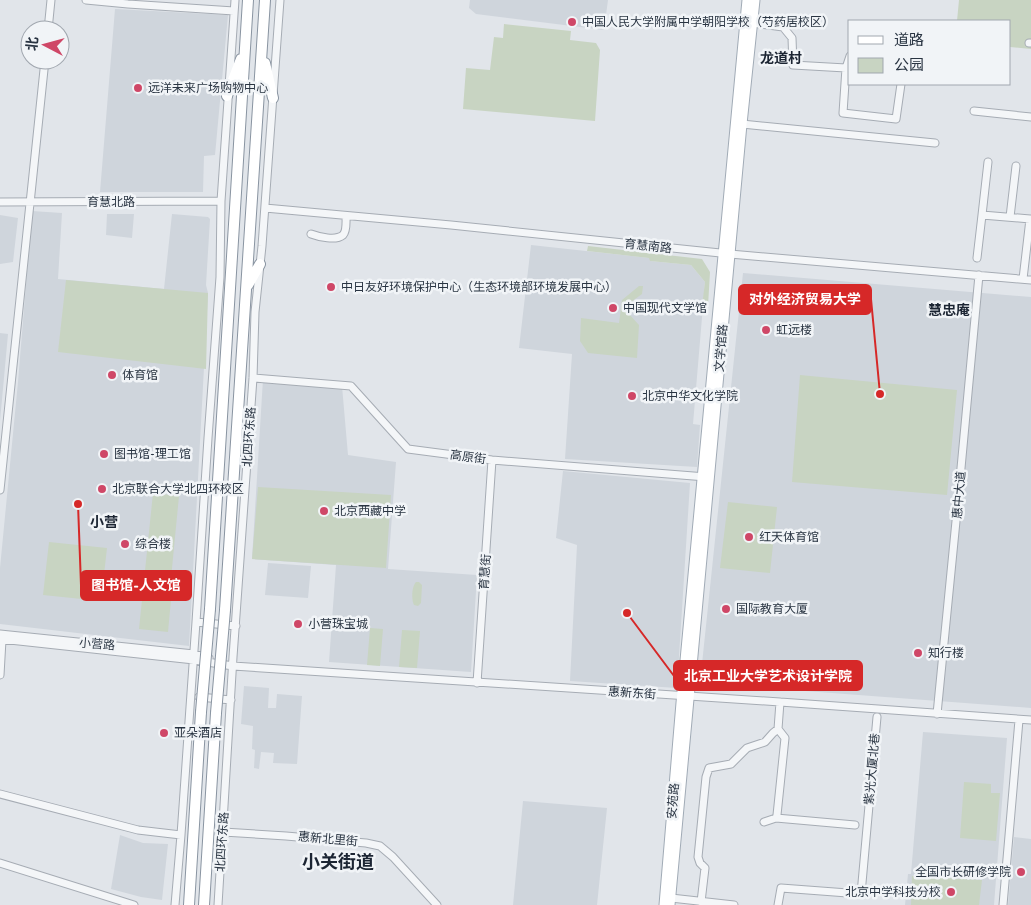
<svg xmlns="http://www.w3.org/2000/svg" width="1031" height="905" viewBox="0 0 1031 905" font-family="'Varela Round','Noto Sans SC',sans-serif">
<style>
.built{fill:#cfd5dc}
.green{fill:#c8d4c2}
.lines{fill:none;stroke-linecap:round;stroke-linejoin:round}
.minor-casing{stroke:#a6acb4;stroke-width:9}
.major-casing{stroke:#a1abb6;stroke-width:11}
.highway-casing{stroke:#8994a1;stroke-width:12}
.minor{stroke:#f4f6f8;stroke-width:7}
.major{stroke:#fff;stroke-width:9}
.highway{stroke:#fff;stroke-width:10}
.highway-bridge-casing{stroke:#8994a1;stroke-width:12;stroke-linecap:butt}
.highway-bridge{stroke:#fff;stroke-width:10}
.poi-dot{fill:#cf4767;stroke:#f1f4f7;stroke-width:2}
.labels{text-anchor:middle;stroke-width:5;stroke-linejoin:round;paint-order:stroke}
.poi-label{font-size:12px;fill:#293442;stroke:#f1f4f7;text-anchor:start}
.street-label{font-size:12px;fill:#293442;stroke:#f1f4f7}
.neighbourhood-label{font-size:14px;font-weight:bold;fill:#1c2533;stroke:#f1f4f7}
.district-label{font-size:18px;font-weight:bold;fill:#1c2533;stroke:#f1f4f7}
.leader{fill:none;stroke:#d62828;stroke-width:2}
.callout-dot{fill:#d62828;stroke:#f1f4f7;stroke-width:2}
.callout{fill:#d62828;stroke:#d62828;stroke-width:2}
.callout-label{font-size:14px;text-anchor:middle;font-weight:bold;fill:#fff}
</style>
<rect width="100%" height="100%" fill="#e1e5ea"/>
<path class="built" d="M470 0H608L604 30 476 14 469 8Z
M115 9 228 15 215 155 204 156 203 192H100Z
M32 211 62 213 58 279 164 289 172 214 208 217 210 219 206 285 208 293 189 646 0 624V568L18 382Z
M107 214H134L132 238 106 235Z
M0 215 18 218 13 262 0 264Z
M531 245 650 258V261L691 265 705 282 693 424 700 425 697 467 565 459 572 354 519 348Z
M743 273 1031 297V708L700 683Z
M0 333 8 334 0 421Z
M263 379 342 386 348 455 396 462 388 569 477 575 471 672 329 662 336 565 252 559Z
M563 471 690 483 677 688 570 681 577 545 556 538Z
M268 563 311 566 308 598 265 595Z
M244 686 269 688 268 708H276L277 694 302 696 297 764 273 763 274 753 261 752 259 769 254 768 255 750 252 749 253 726 241 724Z
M923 732 1007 738 994 905H905L908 874H911Z
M523 801 607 808 597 905H513Z
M120 835 143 843 168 844 162 900 141 897 111 889Z
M1014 837 1031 839V905H1008Z"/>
<path class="green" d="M959 0H1031V49L1010 47V21H957Z
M504 24 571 31 570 40 596 43 600 50 595 121 463 109 466 68 490 70 494 37 503 38Z
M588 246 702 259 710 272 708 306H702L705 282 691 265 650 261 649 258 587 251Z
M66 280 208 293 206 369 58 352Z
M639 286H643L642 294 631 302 629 314 639 325 637 358 588 353 580 341 581 318 619 323 622 300Z
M800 375 957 390 947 495 792 482Z
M258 487 391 495 386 568 252 559Z
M153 493 179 496 170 589H172L168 632 139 629Z
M728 502 777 507 770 573 720 568Z
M49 542 107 548 101 601 43 595Z
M416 582H419L422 585 421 603 418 606 414 605C411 599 412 586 416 582Z
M370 628 383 629 380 666 367 665Z
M402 630 420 631 417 668 399 667Z
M964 782 991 784V793H1000L996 841 960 838Z
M912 876 982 880 979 905H911Z"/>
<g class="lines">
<g class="minor-casing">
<path id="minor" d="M86 0 128 4 234 11
M752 23 783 27 792 38 793 65 846 68
M48 30 51 0
M1029 43H1031
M850 56 846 68 843 113 896 119 901 84
M974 111 1031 117
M742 124 935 143
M0 202 221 201
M265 208 451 225 730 254 1031 280
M982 215 988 162
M1010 217 1016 166
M311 234C319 237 336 241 343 235 347 231 346 221 346 216
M977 258 982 215 1030 219 1023 279
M253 378 351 386 408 449 492 460 706 477
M0 490 45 60
M196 622 236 626
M0 634 194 654 209 658
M0 637 2 640 0 675
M0 639 194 660 233 666 780 702 1031 720
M477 683 492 460
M199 697 231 700
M937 714 957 511 979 275
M0 794 138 830 181 835
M776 818 855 825
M764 822 776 818 777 815 785 738 778 729 780 702
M223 832 286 836 366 843 380 846 393 857 437 905
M0 863 134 905
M671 898 734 905
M701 902 705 868 700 863 698 857 706 777 709 768 731 764 747 748 765 742 773 733 778 729
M175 905 181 835 196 622 208 438 220 277 221 201 235 0
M218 905 233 657 253 378 255 312 262 246 280 0
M778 905 781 888 861 894 877 717
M1003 905 1019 720"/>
</g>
<g class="major-casing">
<path id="major" d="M664 905 681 703 747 0
M670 905 742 124 755 0"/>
</g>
<g class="highway-casing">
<path id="highway" d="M265 63 273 98
M227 96 241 59
M248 285 260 264
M210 609 248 0
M225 610 265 0
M189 905 201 712
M204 905 216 713"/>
</g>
<use href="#minor" class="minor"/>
<use href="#major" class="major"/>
<use href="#highway" class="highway"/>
<g class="highway-bridge-casing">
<path id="highway-bridge" d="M201 712 210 609
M216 713 225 610"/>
</g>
<use href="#highway-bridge" class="highway-bridge"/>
</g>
<g class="poi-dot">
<circle cx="572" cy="22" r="5"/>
<circle cx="138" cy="88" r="5"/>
<circle cx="331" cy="287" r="5"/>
<circle cx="613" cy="308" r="5"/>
<circle cx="766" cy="330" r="5"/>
<circle cx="112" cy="375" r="5"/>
<circle cx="632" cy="396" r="5"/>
<circle cx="104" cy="454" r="5"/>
<circle cx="102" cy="489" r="5"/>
<circle cx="324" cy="511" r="5"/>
<circle cx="749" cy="537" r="5"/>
<circle cx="125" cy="544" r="5"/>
<circle cx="726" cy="609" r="5"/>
<circle cx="298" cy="624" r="5"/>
<circle cx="918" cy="653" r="5"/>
<circle cx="164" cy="733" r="5"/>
<circle cx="1021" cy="872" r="5"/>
<circle cx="951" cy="892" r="5"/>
</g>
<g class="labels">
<g class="poi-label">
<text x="582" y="26">中国人民大学附属中学朝阳学校（芍药居校区）</text>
<text x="148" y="92">远洋未来广场购物中心</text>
<text x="341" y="291">中日友好环境保护中心（生态环境部环境发展中心）</text>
<text x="623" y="312">中国现代文学馆</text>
<text x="776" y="334">虹远楼</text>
<text x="122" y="379">体育馆</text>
<text x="642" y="400">北京中华文化学院</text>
<text x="114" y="458">图书馆-理工馆</text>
<text x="112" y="493">北京联合大学北四环校区</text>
<text x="334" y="515">北京西藏中学</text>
<text x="759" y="541">红天体育馆</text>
<text x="135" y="548">综合楼</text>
<text x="736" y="613">国际教育大厦</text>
<text x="308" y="628">小营珠宝城</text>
<text x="928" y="657">知行楼</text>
<text x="174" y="737">亚朵酒店</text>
<text x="1011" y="876" text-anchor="end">全国市长研修学院</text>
<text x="941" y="896" text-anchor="end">北京中学科技分校</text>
</g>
<g class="street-label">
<text x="111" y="206">育慧北路</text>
<text transform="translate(648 246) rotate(6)" y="4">育慧南路</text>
<text transform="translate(721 348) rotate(-85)" y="4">文学馆路</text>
<text transform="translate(249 437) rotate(-86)" y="4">北四环东路</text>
<text transform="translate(468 457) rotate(8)" y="4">高原街</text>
<text transform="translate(959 495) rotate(-85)" y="4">惠中大道</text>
<text transform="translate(485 572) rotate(-86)" y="4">育慧街</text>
<text transform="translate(97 644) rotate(5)" y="4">小营路</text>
<text transform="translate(632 693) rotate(4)" y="4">惠新东街</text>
<text transform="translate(872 769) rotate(-85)" y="4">紫光大厦北巷</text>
<text transform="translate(673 801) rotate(-85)" y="4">安苑路</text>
<text transform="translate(328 839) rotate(5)" y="4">惠新北里街</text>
<text transform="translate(222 842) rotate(-86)" y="4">北四环东路</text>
</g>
<g class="neighbourhood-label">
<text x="781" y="63">龙道村</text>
<text x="949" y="315">慧忠庵</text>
<text x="104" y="527">小营</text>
</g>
<g class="district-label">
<text x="338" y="868">小关街道</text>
</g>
</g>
<path class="leader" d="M880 394L871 299M78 504L81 585M627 613L674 676"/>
<g class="callout-dot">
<circle cx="880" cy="394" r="5"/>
<circle cx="78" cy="504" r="5"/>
<circle cx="627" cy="613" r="5"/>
</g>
<g class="callout">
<rect x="739" y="285" width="132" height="29" rx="5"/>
<rect x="81" y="571" width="110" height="29" rx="5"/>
<rect x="674" y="661" width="188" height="29" rx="5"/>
</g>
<g class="callout-label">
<text x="805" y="304">对外经济贸易大学</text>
<text x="136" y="590">图书馆-人文馆</text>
<text x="768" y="681">北京工业大学艺术设计学院</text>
</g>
<rect x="848" y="20" width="162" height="65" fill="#f1f4f7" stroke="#a1a7af"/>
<rect x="858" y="36" width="25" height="8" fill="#ffffff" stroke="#a1a7af"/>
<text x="894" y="45" font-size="15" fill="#293442">道路</text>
<rect x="858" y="58" width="25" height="15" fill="#c8d4c2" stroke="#a1a7af"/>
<text x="894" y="70" font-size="15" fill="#293442">公园</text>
<g transform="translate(45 45) rotate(276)"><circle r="24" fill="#f1f4f7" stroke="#a1a7af"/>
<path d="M0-4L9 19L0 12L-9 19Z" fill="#cf4767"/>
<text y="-8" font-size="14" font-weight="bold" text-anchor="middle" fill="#293442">北</text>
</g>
</svg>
